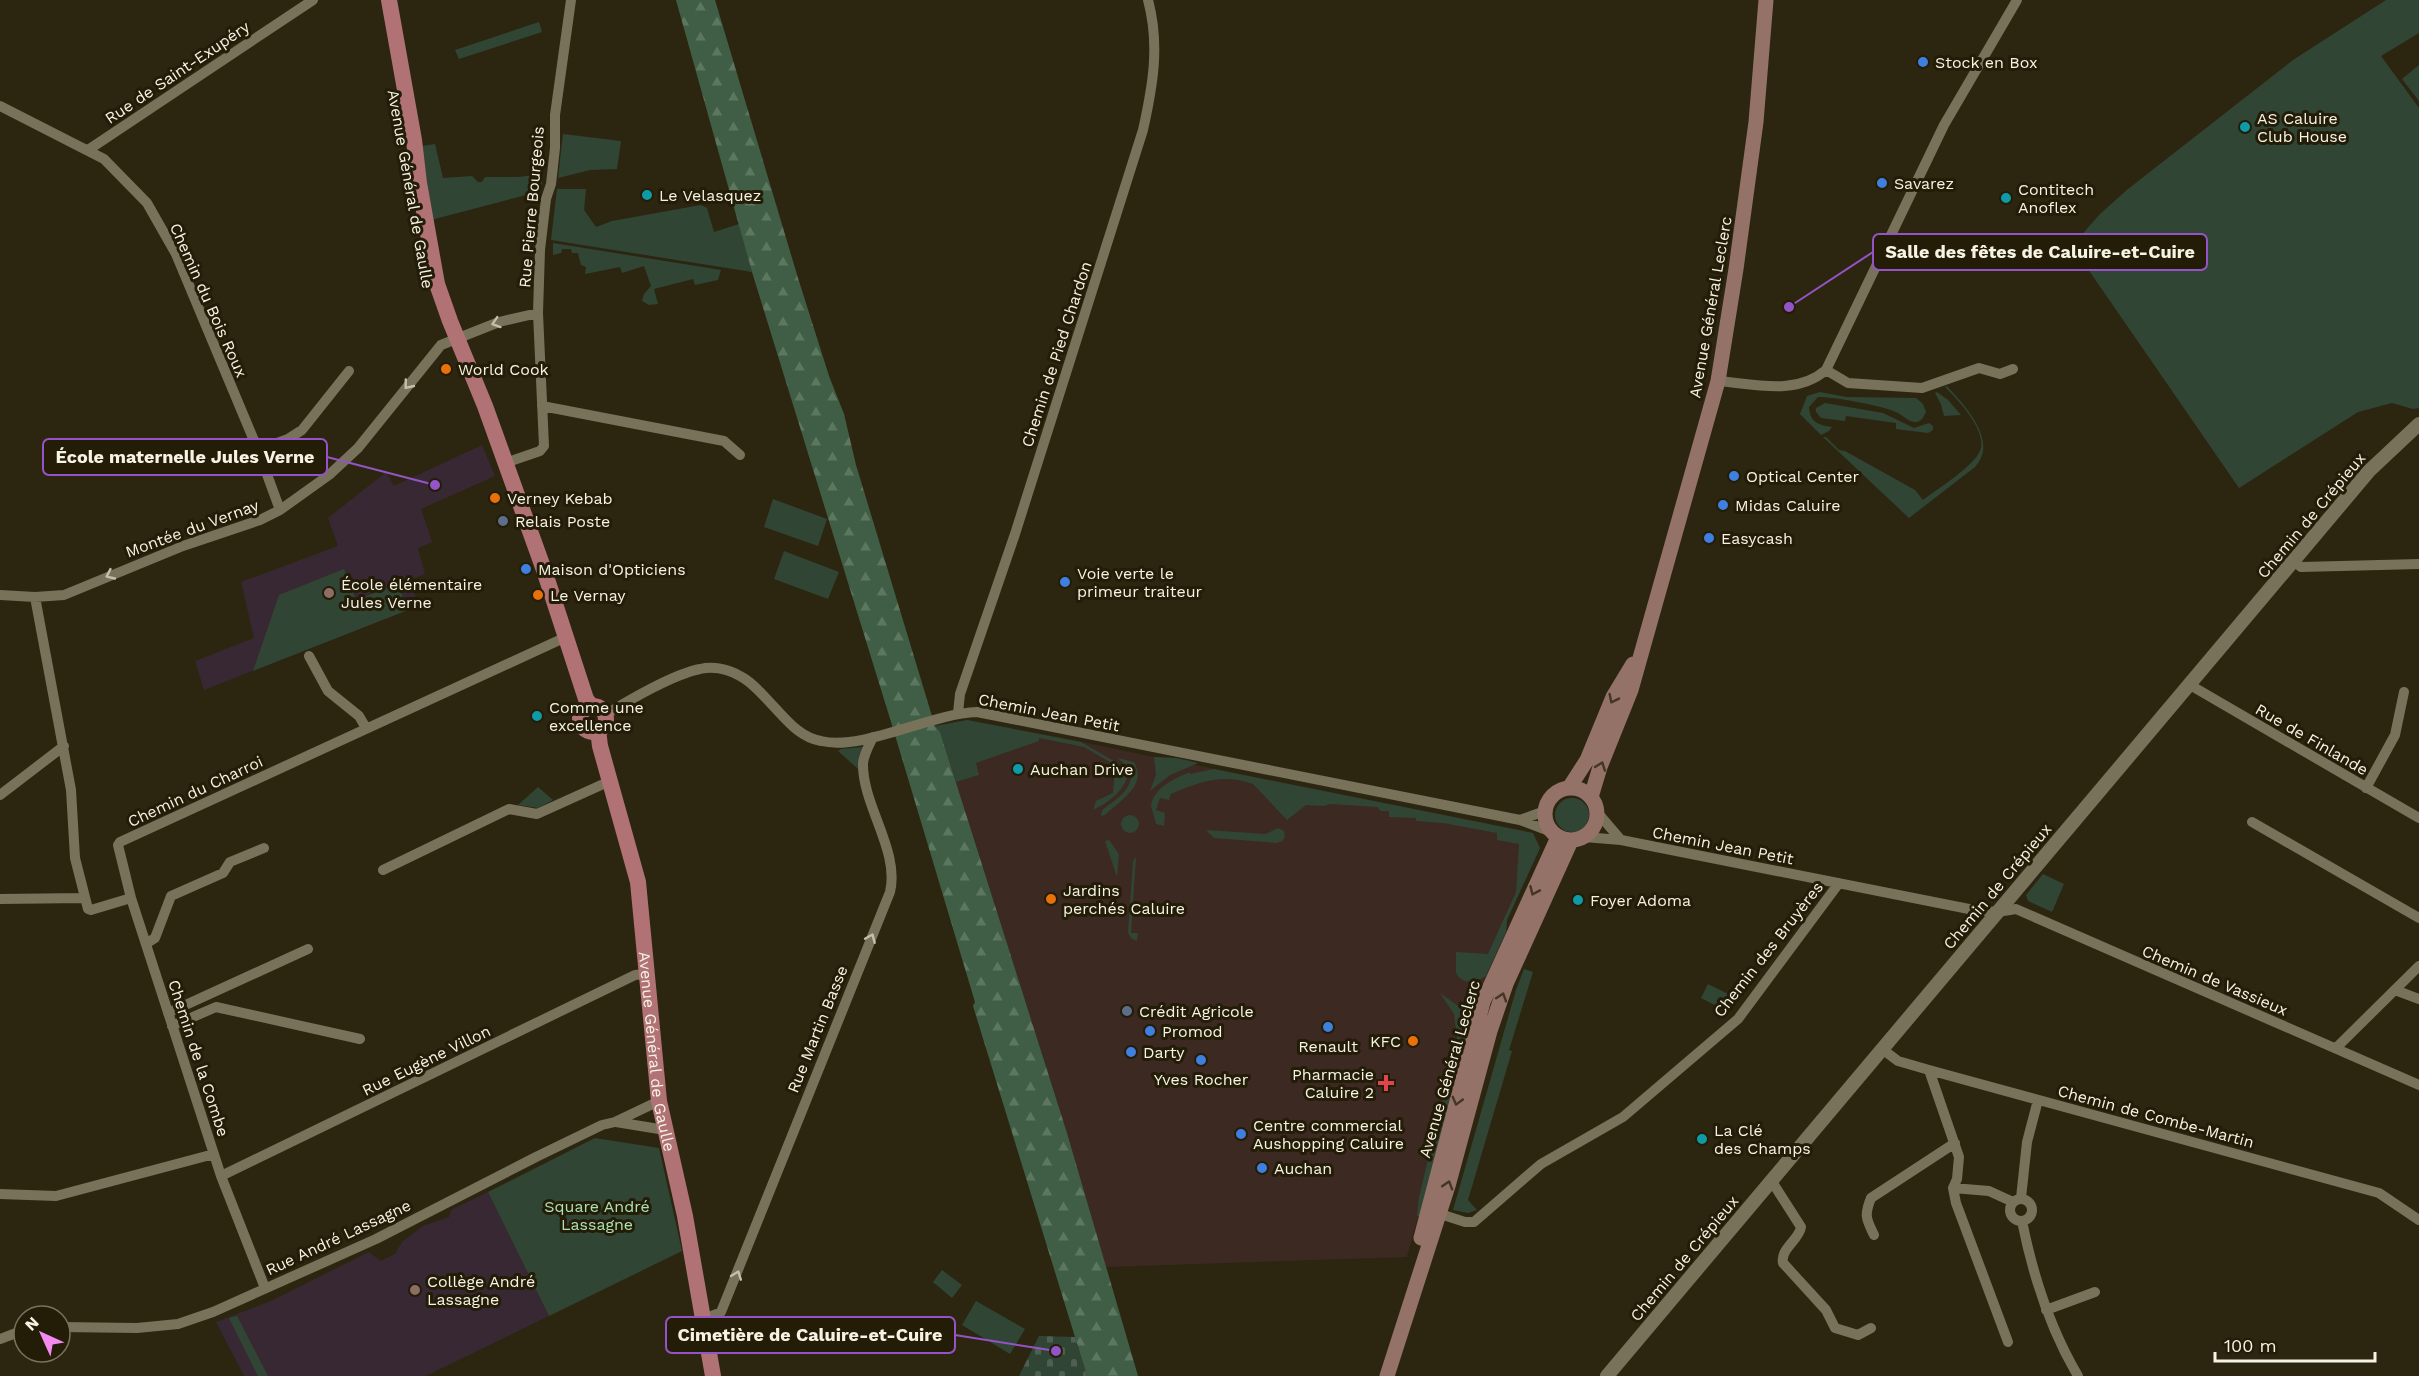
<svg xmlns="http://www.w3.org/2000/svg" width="2419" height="1376" viewBox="0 0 2419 1376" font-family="'Work Sans',sans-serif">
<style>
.commercial{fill:#3b2922}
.education{fill:#382833}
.green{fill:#314535}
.forest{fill:url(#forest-firs)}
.cemetery{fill:url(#cemetery-stones)}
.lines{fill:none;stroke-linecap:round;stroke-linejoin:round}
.minor{stroke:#79725a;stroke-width:10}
.tertiary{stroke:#79725a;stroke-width:14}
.secondary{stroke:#957268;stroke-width:15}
.primary{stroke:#b17276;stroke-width:16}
.oneway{stroke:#c4bfad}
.oneway2{stroke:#453624}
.shop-dot{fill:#3f7fe0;stroke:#231c07;stroke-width:2}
.culture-dot{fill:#0f9aa8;stroke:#231c07;stroke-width:2}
.food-dot{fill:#e8710a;stroke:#231c07;stroke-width:2}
.service-dot{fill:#5c6f8a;stroke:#231c07;stroke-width:2}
.education-dot{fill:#8d6e63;stroke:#231c07;stroke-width:2}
.health-dot{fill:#e0444e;stroke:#231c07;stroke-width:2}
.labels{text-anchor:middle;stroke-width:6;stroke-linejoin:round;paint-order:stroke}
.poi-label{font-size:16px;fill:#f6f3e5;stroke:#231c07;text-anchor:start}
.street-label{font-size:16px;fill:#f6f3e5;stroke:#231c07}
.park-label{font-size:16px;fill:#abe1b4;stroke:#231c07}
.leader{fill:none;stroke:#9454c7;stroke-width:2}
.callout-dot{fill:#9454c7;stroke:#231c07;stroke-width:2}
.callout{fill:#231c07;stroke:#9454c7;stroke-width:2}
.callout-label{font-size:18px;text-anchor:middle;font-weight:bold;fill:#f6f3e5}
</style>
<defs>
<pattern id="forest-firs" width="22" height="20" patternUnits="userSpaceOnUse" patternTransform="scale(1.5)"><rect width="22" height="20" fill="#405e45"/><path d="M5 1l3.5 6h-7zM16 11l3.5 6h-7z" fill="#5c7660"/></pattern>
<pattern id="cemetery-stones" width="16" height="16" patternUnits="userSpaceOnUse" patternTransform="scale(1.5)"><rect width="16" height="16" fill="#314535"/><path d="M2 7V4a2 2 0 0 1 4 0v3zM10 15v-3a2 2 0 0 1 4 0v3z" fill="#4f6052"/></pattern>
</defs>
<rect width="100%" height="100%" fill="#2c2610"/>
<path class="commercial" d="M967 720 1078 741 1154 757 1188 760 1198 763 1195 765 1533 833 1540 848 1507 920 1506 932 1476 999 1407 1257 1106 1267 1067 1133 940 732Z"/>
<path class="education" d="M482 445 495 476 421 509 432 542 418 548 425 574 409 580 419 605 204 690 195 661 254 638 241 582 338 546 328 518 386 472 394 486Z
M488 1192 549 1316 426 1376H244L216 1322 271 1301 369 1252 381 1261 395 1254 402 1242 423 1226 449 1217 451 1210Z"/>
<path class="green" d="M2386 0H2419V33L2381 56 2419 108V408L2413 409 2392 403 2358 412 2239 488 2072 246 2099 215 2128 189 2293 60Z
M539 22 542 32 459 59 455 50Z
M2419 65V101L2402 79Z
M563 134 621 141 617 169 590 170 558 178Z
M435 144 443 178 472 176 478 182H482L485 177H518L543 174 541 191 431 220 422 146Z
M557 189H586L584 210 596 227 612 221 701 205 707 208 714 232 739 224 752 272 551 240Z
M553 243 721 270 718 280 695 285 693 279 654 289 658 304 649 305 642 301 644 294 651 286 644 266 622 273 620 267 585 274 586 267 581 265 578 253H572L571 249H562L561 253 553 255Z
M1947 386C1965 406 1999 441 1975 467L1909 518 1823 437H1826L1839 450 1845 451 1915 490 1923 500C1937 489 1973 467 1980 451 1988 431 1958 400 1945 387Z
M1820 392 1846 397 1916 398 1923 404 1926 412C1924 416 1922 421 1917 422 1909 423 1903 415 1896 412 1884 406 1830 396 1818 397L1809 407C1810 422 1818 425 1832 427L1829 431 1821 435 1800 414 1807 396Z
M1937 392 1948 400 1961 415 1944 416 1941 404 1935 393Z
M1825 403 1883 413 1914 428 1929 423 1933 426V430L1928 433 1896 429V423L1846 416 1845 421 1821 418 1816 412V408Z
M773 499 827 519 818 546 764 527Z
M784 551 839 572 828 599 774 579Z
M344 569 356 600 398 584 408 610 253 671 279 595Z
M967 720 1081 742 1124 767 1128 773C1125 791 1109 802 1093 810L1096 801 1113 793 1115 765 1084 747 1039 738V741L976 763 979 775 956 782 940 732 935 726Z
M863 747 858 769 838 751 841 749Z
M1154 757 1176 758 1198 763 1170 775 1150 791 1156 775Z
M1117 758 1134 762C1148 786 1119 801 1105 815L1101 816 1102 810C1115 800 1135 788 1131 769Z
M1214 769 1533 833 1540 848 1507 920 1506 932 1486 976C1475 983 1463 985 1456 973V952L1488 954 1516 892 1519 844 1497 840V833L1443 823 1416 821V818L1389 817V811H1381L1377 807 1330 804 1324 806 1306 805 1287 820 1253 784C1224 773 1198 782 1171 794L1169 800 1160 798 1156 810 1165 813 1164 826 1156 824 1151 806C1153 788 1175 778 1190 772V774Z
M538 787 553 800 538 808 518 805Z
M1555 815a17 17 0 1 1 34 0a17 17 0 1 1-34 0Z
M1121 824a9 9 0 1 1 18 0a9 9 0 1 1-18 0Z
M1278 828 1284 831 1285 837 1282 841 1277 843 1214 838 1206 830 1266 834Z
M1109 840 1119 854 1117 877 1105 841Z
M1136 857 1131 933H1138L1137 941 1132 939 1128 933 1133 861Z
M2043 874 2064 884 2052 912 2028 901 2026 895Z
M1524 969 1533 972 1509 1050 1512 1051 1468 1200 1477 1210 1468 1213 1453 1210 1516 990Z
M1708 984 1732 996 1725 1010 1701 998Z
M1440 993 1461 1008 1469 1023 1420 1216H1417L1419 1197 1457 1038 1454 1014Z
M595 1138 659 1148 682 1251 549 1316 488 1192Z
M942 1270 962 1285 952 1298 933 1282Z
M976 1301 1025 1329 1010 1354 962 1325Z
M237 1316 268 1376H258L229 1318Z"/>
<path class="forest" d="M676 0H715L798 278 829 376 844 414 856 465 935 726 940 732 1067 1133 1138 1376H1087L973 1006 975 1002 892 725 752 272Z"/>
<path class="cemetery" d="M1039 1336 1075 1337 1087 1376H1019Z"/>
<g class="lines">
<path class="minor" d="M0 106 104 159 147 203 176 254 258 450 280 510
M88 150 313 0
M1826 370 1848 383 1922 388 1979 368 2000 374 2013 369
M1718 381C1754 384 1796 396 1826 370L1944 125 2017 0
M542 406 724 441 740 455
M258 450 288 439 302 430 349 371
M505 463 540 451 544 446 538 313 540 250 546 199 551 184 555 148V115L571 0
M2294 561 2301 567 2419 564
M0 595 35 597 64 595 183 546 260 520 280 510 329 475 358 448 441 345 499 322 538 313
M35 597 71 790 75 858 88 909 91 910 131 898 118 845 120 842 566 637
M309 656 328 691 359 716 366 728
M2190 685 2419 818
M958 713 960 694 1015 534 1143 130C1153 85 1160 45 1148 0
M605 715C629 700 674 674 700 669 713 666 728 669 740 676 754 683 765 698 777 710 789 723 802 738 821 741 864 751 928 714 977 712L1520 820 1552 832
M2366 788 2395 735 2404 692
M0 795 64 746
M1597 812 1621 840
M1520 820 1545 811
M2252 822 2419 918
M1584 837 1621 840 1974 910 1997 912 2016 909 2419 1085
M383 870 509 809 537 814 610 781
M131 898 221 1176 265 1288
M0 899 85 898
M147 943 155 938 171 896 223 873 230 862 264 848
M2395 990 2419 999
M168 1013 308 949
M172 1026 216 1007 360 1039
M2336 1048 2419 966
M1882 1049 1898 1061 1929 1070 2379 1193 2419 1220
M1929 1070 1959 1157 1957 1179 1953 1188 1956 1203 2008 1342
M616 1122 665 1130
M221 1176 635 975 645 974
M1771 1180 1801 1227C1799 1240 1780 1249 1783 1263L1826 1310 1835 1328 1858 1335 1871 1328
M1953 1188 1989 1191 2013 1202
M0 1194 56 1196 214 1154
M2021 1198 2027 1142 2038 1100
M2010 1210a11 11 0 1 1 22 0a11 11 0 1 1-22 0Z
M1434 1212 1465 1222H1474L1541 1164 1623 1117 1738 1019 1839 883
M2022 1221C2033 1276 2049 1327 2078 1376
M1874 1235C1866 1219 1864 1215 1871 1198L1955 1143
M2046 1310 2095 1292
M704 1319 721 1312 890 892C900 851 862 805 863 763 864 754 869 745 873 737
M60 1327 137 1328 178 1324 213 1312 376 1239 536 1157 602 1125 615 1122 659 1101
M0 1339 24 1330"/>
<path class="tertiary" d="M1607 1376 2369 471 2419 424"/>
<path class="secondary" d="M1545 814a26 26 0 1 1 52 0a26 26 0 1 1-52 0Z
M1569 788 1587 760 1613 697 1633 664
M1591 797 1600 767 1631 690 1718 381 1736 269 1756 122 1766 0
M1421 1238 1483 1002 1558 837
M1387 1376 1448 1186 1490 1031 1506 984 1571 841"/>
<g class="primary">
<path d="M389 0 414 140 419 183 437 284 450 321 485 406 544 570 586 699 591 706"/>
<circle cx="593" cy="719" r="13"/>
<path id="s1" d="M598 730 600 746 638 882 659 1101 685 1216 713 1376"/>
</g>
</g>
<defs><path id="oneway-chevron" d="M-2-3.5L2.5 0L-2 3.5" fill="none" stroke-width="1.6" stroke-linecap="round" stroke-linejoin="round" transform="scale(1.5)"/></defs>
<g class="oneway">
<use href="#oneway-chevron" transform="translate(496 323) rotate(162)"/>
<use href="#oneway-chevron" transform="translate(408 385) rotate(129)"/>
<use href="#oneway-chevron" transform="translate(110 575) rotate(155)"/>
<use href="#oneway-chevron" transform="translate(871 938) rotate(-67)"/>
<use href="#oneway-chevron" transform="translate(737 1275) rotate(-69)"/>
</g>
<g class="oneway2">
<use href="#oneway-chevron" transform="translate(1613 699) rotate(116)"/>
<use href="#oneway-chevron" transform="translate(1601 766) rotate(-70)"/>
<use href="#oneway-chevron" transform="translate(1534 891) rotate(114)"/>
<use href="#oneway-chevron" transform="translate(1502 997) rotate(-72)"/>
<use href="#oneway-chevron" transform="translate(1457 1101) rotate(105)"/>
<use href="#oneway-chevron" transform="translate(1448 1185) rotate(-73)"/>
</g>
<g class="shop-dot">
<circle cx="1923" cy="62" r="6"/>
<circle cx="1882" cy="183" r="6"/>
<circle cx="1734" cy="476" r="6"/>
<circle cx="1723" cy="505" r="6"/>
<circle cx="1709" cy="538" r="6"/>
<circle cx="526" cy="569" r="6"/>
<circle cx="1065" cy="582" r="6"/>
<circle cx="1328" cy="1027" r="6"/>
<circle cx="1150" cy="1031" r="6"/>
<circle cx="1131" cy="1052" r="6"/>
<circle cx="1201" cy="1060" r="6"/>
<circle cx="1241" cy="1134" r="6"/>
<circle cx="1262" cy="1168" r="6"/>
</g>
<g class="culture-dot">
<circle cx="2245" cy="127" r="6"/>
<circle cx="647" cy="195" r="6"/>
<circle cx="2006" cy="198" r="6"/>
<circle cx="537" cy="716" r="6"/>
<circle cx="1018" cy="769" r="6"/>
<circle cx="1578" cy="900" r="6"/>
<circle cx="1702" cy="1139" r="6"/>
</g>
<g class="food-dot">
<circle cx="446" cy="369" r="6"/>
<circle cx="495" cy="498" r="6"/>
<circle cx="538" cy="595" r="6"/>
<circle cx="1051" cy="899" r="6"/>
<circle cx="1413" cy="1041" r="6"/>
</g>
<g class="service-dot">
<circle cx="503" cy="521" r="6"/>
<circle cx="1127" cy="1011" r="6"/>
</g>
<g class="education-dot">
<circle cx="329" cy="593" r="6"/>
<circle cx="415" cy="1290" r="6"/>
</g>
<path class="health-dot" d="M1383 1074h6v6h6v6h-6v6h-6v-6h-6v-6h6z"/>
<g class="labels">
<g class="poi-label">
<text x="1935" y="68">Stock en Box</text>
<text x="2257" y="124">AS Caluire<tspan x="2257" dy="18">Club House</tspan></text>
<text x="1894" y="189">Savarez</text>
<text x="2018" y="195">Contitech<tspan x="2018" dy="18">Anoflex</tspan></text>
<text x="659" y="201">Le Velasquez</text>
<text x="458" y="375">World Cook</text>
<text x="1746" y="482">Optical Center</text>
<text x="507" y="504">Verney Kebab</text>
<text x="1735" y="511">Midas Caluire</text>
<text x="515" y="527">Relais Poste</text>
<text x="1721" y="544">Easycash</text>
<text x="538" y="575">Maison d'Opticiens</text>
<text x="1077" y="579">Voie verte le<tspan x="1077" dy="18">primeur traiteur</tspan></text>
<text x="341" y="590">École élémentaire<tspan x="341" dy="18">Jules Verne</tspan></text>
<text x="550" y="601">Le Vernay</text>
<text x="549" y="713">Comme une<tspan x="549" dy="18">excellence</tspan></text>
<text x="1030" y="775">Auchan Drive</text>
<text x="1063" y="896">Jardins<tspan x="1063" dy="18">perchés Caluire</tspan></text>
<text x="1590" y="906">Foyer Adoma</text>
<text x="1139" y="1017">Crédit Agricole</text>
<text x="1162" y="1037">Promod</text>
<text x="1401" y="1047" text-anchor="end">KFC</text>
<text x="1328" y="1052" text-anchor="middle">Renault</text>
<text x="1143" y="1058">Darty</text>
<text x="1374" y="1080" text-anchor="end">Pharmacie<tspan x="1374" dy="18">Caluire 2</tspan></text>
<text x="1201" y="1085" text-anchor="middle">Yves Rocher</text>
<text x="1253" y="1131">Centre commercial<tspan x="1253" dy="18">Aushopping Caluire</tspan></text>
<text x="1714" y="1136">La Clé<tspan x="1714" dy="18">des Champs</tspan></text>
<text x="1274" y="1174">Auchan</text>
<text x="427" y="1287">Collège André<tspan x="427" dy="18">Lassagne</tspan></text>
</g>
<g class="street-label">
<text transform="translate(177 72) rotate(-34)" y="6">Rue de Saint-Exupéry</text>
<text transform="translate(411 189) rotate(80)" y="6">Avenue Général de Gaulle</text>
<text transform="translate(531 207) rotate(-85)" y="6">Rue Pierre Bourgeois</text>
<text transform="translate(209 300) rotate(66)" y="6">Chemin du Bois Roux</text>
<text transform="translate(1710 307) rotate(-80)" y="6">Avenue Général Leclerc</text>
<text transform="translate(1056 354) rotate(-72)" y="6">Chemin de Pied Chardon</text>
<text transform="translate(2311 515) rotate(-50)" y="6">Chemin de Crépieux</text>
<text transform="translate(192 528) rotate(-20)" y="6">Montée du Vernay</text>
<text transform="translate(1049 712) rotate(11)" y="6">Chemin Jean Petit</text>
<text transform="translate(2312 739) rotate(30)" y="6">Rue de Finlande</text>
<text transform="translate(195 791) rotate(-25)" y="6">Chemin du Charroi</text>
<text transform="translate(1723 845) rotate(11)" y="6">Chemin Jean Petit</text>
<text transform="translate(1997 886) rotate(-50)" y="6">Chemin de Crépieux</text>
<text transform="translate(1768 949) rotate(-52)" y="6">Chemin des Bruyères</text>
<text transform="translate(2215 980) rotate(23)" y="6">Chemin de Vassieux</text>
<text transform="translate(817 1029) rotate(-68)" y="6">Rue Martin Basse</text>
<text dy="6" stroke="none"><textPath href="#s1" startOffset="328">Avenue Général de Gaulle</textPath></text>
<text transform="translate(199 1058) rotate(72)" y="6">Chemin de la Combe</text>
<text transform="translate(426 1060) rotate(-26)" y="6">Rue Eugène Villon</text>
<text transform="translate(1449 1069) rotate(-74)" y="6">Avenue Général Leclerc</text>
<text transform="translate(2156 1116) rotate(15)" y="6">Chemin de Combe-Martin</text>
<text transform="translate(338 1237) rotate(-25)" y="6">Rue André Lassagne</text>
<text transform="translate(1684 1258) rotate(-50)" y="6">Chemin de Crépieux</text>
</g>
<g class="park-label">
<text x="597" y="1212">Square André<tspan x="597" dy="18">Lassagne</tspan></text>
</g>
</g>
<path class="leader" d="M1789 307L1873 252M435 485L327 457M1056 1351L955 1335"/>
<g class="callout-dot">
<circle cx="1789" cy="307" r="6"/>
<circle cx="435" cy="485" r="6"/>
<circle cx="1056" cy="1351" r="6"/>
</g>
<g class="callout">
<rect x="1873" y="234" width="334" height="36" rx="6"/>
<rect x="43" y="439" width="284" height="36" rx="6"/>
<rect x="666" y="1317" width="289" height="36" rx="6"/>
</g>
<g class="callout-label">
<text x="2040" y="258">Salle des fêtes de Caluire-et-Cuire</text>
<text x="185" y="463">École maternelle Jules Verne</text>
<text x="810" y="1341">Cimetière de Caluire-et-Cuire</text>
</g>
<g transform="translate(42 1334) rotate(315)"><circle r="28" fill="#231c07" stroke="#777260" stroke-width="1.5"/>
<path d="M0-4.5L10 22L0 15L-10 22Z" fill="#f38af1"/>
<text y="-9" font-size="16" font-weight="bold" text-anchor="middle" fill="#f6f3e5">N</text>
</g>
<path d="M2215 1352v9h160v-9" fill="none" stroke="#f6f3e5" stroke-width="3"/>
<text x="2224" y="1352" font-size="18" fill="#f6f3e5" stroke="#231c07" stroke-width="4.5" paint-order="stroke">100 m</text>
</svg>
